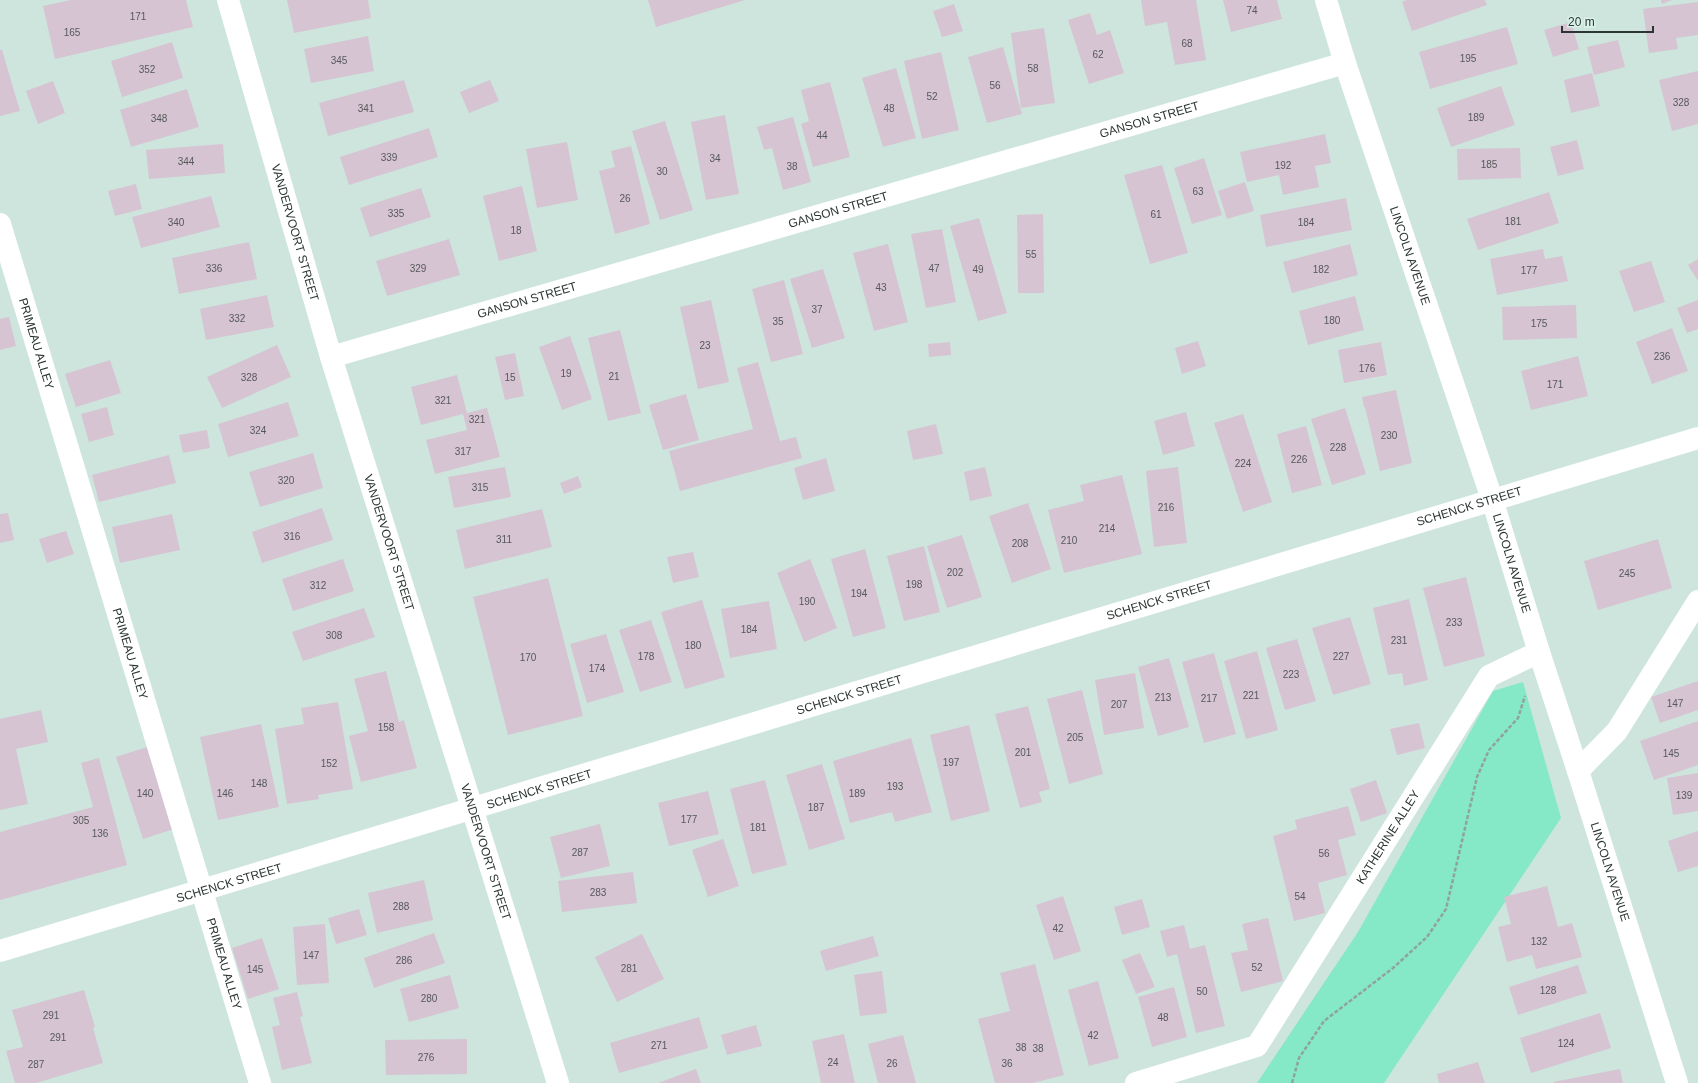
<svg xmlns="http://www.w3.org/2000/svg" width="1698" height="1083" viewBox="0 0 1698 1083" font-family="Arial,sans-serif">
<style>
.green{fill:#85e8c6}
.building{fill:#d6c4d3}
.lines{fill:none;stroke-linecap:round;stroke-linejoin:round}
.path{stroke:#90a39b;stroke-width:2.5;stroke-dasharray:4 2;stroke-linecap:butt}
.minor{stroke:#fff;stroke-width:22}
.labels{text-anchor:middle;stroke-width:3.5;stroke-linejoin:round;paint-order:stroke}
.number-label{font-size:10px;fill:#56595a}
.street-label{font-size:12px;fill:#2b3531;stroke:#daf2e9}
</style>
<rect width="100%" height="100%" fill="#cde5dc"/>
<path class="green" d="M1523 682 1561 818 1384 1083H1257L1358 932 1493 691Z"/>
<path class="building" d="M71 0H186L193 27 55 59 43 6Z
M287 0H368L371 18 294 33Z
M648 0H745L656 27Z
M1141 0H1196L1206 60 1175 65 1167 22 1145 26Z
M1223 0H1277L1282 19 1231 32Z
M1407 0H1485L1487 5 1412 31 1402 2Z
M1661 0H1672L1662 4Z
M1698 2V35L1676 38 1678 49 1649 53 1643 9Z
M954 4 963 31 942 37 933 11Z
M1090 13 1097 35 1110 30 1124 73 1089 84 1068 20Z
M1571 22 1579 49 1553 57 1544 30Z
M1507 27 1518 64 1430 89 1419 52Z
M1044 28 1055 103 1021 108 1011 33Z
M368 36 374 71 311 83 304 49Z
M1618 40 1625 67 1594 75 1587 47Z
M172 42 183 78 122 97 111 61Z
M1003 47 1022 114 987 123 968 57Z
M0 50H2L20 111 0 116Z
M941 52 959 130 922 139 904 61Z
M896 68 916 138 883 147 862 78Z
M1698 71V124L1672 131 1659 80Z
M1592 73 1600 106 1571 113 1564 80Z
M404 80 414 112 328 136 319 103Z
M490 80 499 101 469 113 460 92Z
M53 81 65 113 38 124 26 91Z
M830 82 850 157 813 167 801 124 809 121 801 90Z
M1501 86 1515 125 1451 147 1437 108Z
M187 89 199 127 131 147 120 110Z
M725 115 739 194 706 200 691 122Z
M793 117 811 182 783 190 772 148 764 150 757 127Z
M665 121 693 210 660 220 632 131Z
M429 128 438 157 349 185 340 157Z
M1325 134 1331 163 1315 166 1319 187 1283 195 1279 175 1247 182 1240 152Z
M1577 140 1584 169 1558 176 1550 147Z
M567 142 578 200 537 208 526 149Z
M223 144 225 173 149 179 146 150Z
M631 146 650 224 615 234 599 171 615 167 611 151Z
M1520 148 1521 178 1458 180 1457 149Z
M1204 158 1222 215 1192 224 1174 168Z
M1162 165 1188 253 1150 264 1124 175Z
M1245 182 1254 211 1227 219 1218 191Z
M136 184 142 209 115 216 108 191Z
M522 186 537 251 499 261 483 196Z
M421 188 431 217 370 237 360 208Z
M1549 192 1559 223 1478 250 1467 219Z
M211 196 220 227 141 248 132 217Z
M1346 198 1352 230 1266 247 1260 215Z
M1043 214 1044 293H1018L1017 215Z
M979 218 1007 313 978 321 950 226Z
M942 229 956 302 926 308 911 234Z
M449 239 460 275 387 296 376 261Z
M249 242 257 279 179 294 172 258Z
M888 244 908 322 874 331 853 253Z
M1350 244 1358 275 1292 293 1283 262Z
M1543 249 1545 259 1562 256 1568 281 1497 295 1490 259Z
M1698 259V281L1688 265Z
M1651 261 1665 302 1634 312 1619 271Z
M823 269 845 338 812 348 790 279Z
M784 280 803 354 771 362 752 289Z
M267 295 274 327 206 340 200 309Z
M1355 296 1364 330 1308 345 1299 311Z
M711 300 729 382 698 389 680 307Z
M1698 300V329L1687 333 1677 308Z
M1576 305 1577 338 1503 340 1502 307Z
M9 317 16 346 0 350V319Z
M1672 328 1688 371 1652 384 1636 342Z
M620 330 641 413 608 421 588 338Z
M570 336 592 399 562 410 539 347Z
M1198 341 1206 366 1182 374 1175 348Z
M950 342 951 355 929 357 928 344Z
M1381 342 1387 375 1344 383 1338 350Z
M277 345 291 377 222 408 207 377Z
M515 353 524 396 505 400 495 357Z
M1578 356 1588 396 1531 410 1521 371Z
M110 360 121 393 76 407 65 374Z
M758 362 780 441 796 437 802 458 680 491 669 451 753 429 737 368Z
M457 375 467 413 487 408 500 457 435 474 426 440 467 430 463 414 421 425 411 387Z
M1396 390 1412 463 1380 471 1365 407H1364L1362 397Z
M686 394 699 440 663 450 649 405Z
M288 402 299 436 228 457 218 424Z
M107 407 114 435 89 442 81 414Z
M1345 408 1366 474 1332 485 1311 419Z
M1186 412 1195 446 1163 455 1154 421Z
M1243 414 1272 502 1243 512 1214 423Z
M936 424 943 454 913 460 907 431Z
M1306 426 1322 485 1292 493 1277 434Z
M207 430 210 448 183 453 179 435Z
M313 453 323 488 260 507 249 472Z
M169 455 176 483 99 502 92 475Z
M826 458 835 491 803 500 794 468Z
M505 467 511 497 454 508 448 477Z
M985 467 992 496 970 501 964 472Z
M1178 467 1187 543 1154 547 1146 471Z
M1122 475 1142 554 1064 573 1048 510 1084 501 1080 485Z
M578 476 582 487 564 494 560 483Z
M1028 503 1051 569 1012 583 989 516Z
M322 508 333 540 262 563 252 532Z
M542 509 552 547 465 569 456 530Z
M8 513 14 540 0 543V514Z
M172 514 180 550 120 563 112 527Z
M66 531 74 554 47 563 39 539Z
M962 535 982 597 947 608 927 546Z
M1658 539 1672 588 1598 610 1584 561Z
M924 546 940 612 904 621 887 556Z
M865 549 886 628 853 637 831 559Z
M693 552 699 577 673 583 667 557Z
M343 559 354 591 293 611 282 579Z
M810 559 837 628 804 642 777 573Z
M1466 577 1485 656 1444 667 1423 588Z
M548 578 583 716 508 735 473 597Z
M1409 599 1428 680 1404 686 1402 673 1388 675 1373 608Z
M702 600 725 677 685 689 661 612Z
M769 601 777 649 730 658 721 609Z
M364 608 375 637 303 661 292 632Z
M1350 617 1371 684 1333 695 1312 628Z
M651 620 672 682 640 692 619 630Z
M606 634 624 692 587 703 570 644Z
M1297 639 1316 701 1285 710 1266 648Z
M1257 651 1278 730 1246 739 1224 661Z
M1214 653 1236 734 1204 743 1182 662Z
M1169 658 1189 727 1158 736 1138 667Z
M386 671 399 722 404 720 417 768 361 782 349 736 368 731 354 679Z
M1135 673 1144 728 1104 735 1095 680Z
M1698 681V710L1660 723 1651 697Z
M1082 690 1103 774 1069 784 1047 699Z
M338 702 353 789 318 795 319 799 287 804 275 729 304 724 301 708Z
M1028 706 1050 789 1039 792 1042 802 1020 808 995 714Z
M41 710 48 742 16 749 28 804 0 810V719Z
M1698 721V765L1654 780 1640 741Z
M1419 723 1425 748 1397 755 1390 729Z
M261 724 279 807 218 820 200 737Z
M969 725 990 811 951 821 930 735Z
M911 738 932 812 895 822 892 812 850 823 833 761Z
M147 747 174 829 143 839 116 757Z
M99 758 127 865 0 900V832L93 807 81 763Z
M822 764 845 839 809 850 786 775Z
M1698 773V811L1673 815 1667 778Z
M765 780 787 865 752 874 730 789Z
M1376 780 1387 813 1361 822 1350 789Z
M708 791 719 834 669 846 658 803Z
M1348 806 1356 835 1338 840 1347 875 1318 883 1325 913 1294 921 1273 836 1297 829 1295 820Z
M600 824 610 866 561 878 550 837Z
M1698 831V866L1678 872 1668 841Z
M723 839 739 886 708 897 692 850Z
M633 872 637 903 562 912 558 881Z
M424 880 433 920 377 933 368 893Z
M1547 886 1558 927 1572 923 1582 957 1536 969 1532 955 1507 962 1498 927 1511 924 1504 897Z
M1063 896 1081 951 1054 960 1036 905Z
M1142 899 1150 927 1122 935 1114 907Z
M359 909 367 935 336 944 328 918Z
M1268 918 1283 981 1241 992 1231 953 1248 950 1242 924Z
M325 924 329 983 297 985 293 927Z
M1184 925 1190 949 1205 945 1225 1026 1196 1033 1177 954 1167 957 1160 931Z
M434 933 445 963 374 988 364 958Z
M642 934 664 979 617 1002 595 957Z
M873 936 879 956 826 971 820 951Z
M262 938 279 989 248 999 232 948Z
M1140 953 1155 987 1136 994 1122 960Z
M1035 964 1064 1075 1033 1083H995L978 1019 1010 1011 1000 973Z
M1578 965 1587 993 1518 1015 1509 987Z
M882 971 887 1013 860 1016 854 975Z
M450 975 459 1008 409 1022 400 989Z
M1098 981 1119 1058 1089 1066 1068 990Z
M1174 987 1187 1037 1152 1047 1138 997Z
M84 990 95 1027 93 1028 103 1063 36 1083H15L6 1051 23 1047 12 1010Z
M297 992 303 1016 300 1017 312 1063 282 1070 272 1027 280 1025 273 998Z
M1600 1013 1611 1048 1531 1073 1520 1038Z
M699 1017 708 1048 619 1073 610 1043Z
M756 1025 762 1046 727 1055 721 1035Z
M844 1034 855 1083H821L812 1041Z
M903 1035 916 1083H878L868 1044Z
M467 1039V1074L386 1075 385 1040Z
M1478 1062 1485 1083H1439L1437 1074Z
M696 1069 701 1083H658Z
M1620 1069 1623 1083H1554L1553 1082Z"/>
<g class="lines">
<path class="path" d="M1292 1083 1299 1058 1324 1021 1393 968 1427 937 1446 909 1477 777 1489 750 1518 718 1525 696"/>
<g class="minor">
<path id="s1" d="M228 0 331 357 558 1083"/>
<path id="s2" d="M1326 0 1345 63 1492 499 1539 652 1578 771 1677 1083"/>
<path id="s3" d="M0 224 260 1083"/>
<path id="s4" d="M331 357 1345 63"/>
<path d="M1578 771 1617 731 1698 601"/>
<path id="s5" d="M0 951C567 784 1131 606 1698 438"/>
<path id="s6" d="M1136 1083 1257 1046 1489 676 1539 652"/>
</g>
</g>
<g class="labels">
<g class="number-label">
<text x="1252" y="14">74</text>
<text x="138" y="20">171</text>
<text x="72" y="36">165</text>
<text x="1187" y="47">68</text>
<text x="1098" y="58">62</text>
<text x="1468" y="62">195</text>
<text x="339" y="64">345</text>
<text x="1033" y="72">58</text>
<text x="147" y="73">352</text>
<text x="995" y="89">56</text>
<text x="932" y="100">52</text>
<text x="1681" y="106">328</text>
<text x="366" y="112">341</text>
<text x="889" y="112">48</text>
<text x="1476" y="121">189</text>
<text x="159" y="122">348</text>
<text x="822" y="139">44</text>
<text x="389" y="161">339</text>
<text x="715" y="162">34</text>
<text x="186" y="165">344</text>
<text x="1489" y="168">185</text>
<text x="1283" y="169">192</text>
<text x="792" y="170">38</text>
<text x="662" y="175">30</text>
<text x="1198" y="195">63</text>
<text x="625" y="202">26</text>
<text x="396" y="217">335</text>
<text x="1156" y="218">61</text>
<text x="1513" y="225">181</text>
<text x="176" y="226">340</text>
<text x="1306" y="226">184</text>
<text x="516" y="234">18</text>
<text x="1031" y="258">55</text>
<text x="214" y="272">336</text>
<text x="418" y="272">329</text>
<text x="934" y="272">47</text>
<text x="978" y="273">49</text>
<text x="1321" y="273">182</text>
<text x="1529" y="274">177</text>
<text x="881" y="291">43</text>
<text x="817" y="313">37</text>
<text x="237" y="322">332</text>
<text x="1332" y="324">180</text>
<text x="778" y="325">35</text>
<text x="1539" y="327">175</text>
<text x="705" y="349">23</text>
<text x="1662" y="360">236</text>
<text x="1367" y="372">176</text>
<text x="566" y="377">19</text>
<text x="614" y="380">21</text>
<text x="249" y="381">328</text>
<text x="510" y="381">15</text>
<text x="1555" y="388">171</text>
<text x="443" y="404">321</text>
<text x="477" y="423">321</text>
<text x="258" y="434">324</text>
<text x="1389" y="439">230</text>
<text x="1338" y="451">228</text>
<text x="463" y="455">317</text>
<text x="1299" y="463">226</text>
<text x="1243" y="467">224</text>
<text x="286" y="484">320</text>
<text x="480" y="491">315</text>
<text x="1166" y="511">216</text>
<text x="1107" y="532">214</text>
<text x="292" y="540">316</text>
<text x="504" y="543">311</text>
<text x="1069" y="544">210</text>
<text x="1020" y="547">208</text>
<text x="955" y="576">202</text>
<text x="1627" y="577">245</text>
<text x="914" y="588">198</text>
<text x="318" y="589">312</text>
<text x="859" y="597">194</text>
<text x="807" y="605">190</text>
<text x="1454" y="626">233</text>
<text x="749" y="633">184</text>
<text x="334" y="639">308</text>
<text x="1399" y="644">231</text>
<text x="693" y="649">180</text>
<text x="646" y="660">178</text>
<text x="1341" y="660">227</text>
<text x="528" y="661">170</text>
<text x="597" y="672">174</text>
<text x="1291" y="678">223</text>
<text x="1251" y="699">221</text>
<text x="1163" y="701">213</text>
<text x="1209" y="702">217</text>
<text x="1675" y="707">147</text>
<text x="1119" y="708">207</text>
<text x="386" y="731">158</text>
<text x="1075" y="741">205</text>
<text x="1023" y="756">201</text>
<text x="1671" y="757">145</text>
<text x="951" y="766">197</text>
<text x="329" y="767">152</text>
<text x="259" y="787">148</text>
<text x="895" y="790">193</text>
<text x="145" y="797">140</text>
<text x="225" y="797">146</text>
<text x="857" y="797">189</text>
<text x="1684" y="799">139</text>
<text x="816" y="811">187</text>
<text x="689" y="823">177</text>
<text x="81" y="824">305</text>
<text x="758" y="831">181</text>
<text x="100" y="837">136</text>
<text x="580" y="856">287</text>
<text x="1324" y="857">56</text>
<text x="598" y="896">283</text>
<text x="1300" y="900">54</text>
<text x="401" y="910">288</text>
<text x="1058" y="932">42</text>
<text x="1539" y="945">132</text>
<text x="311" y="959">147</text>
<text x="404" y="964">286</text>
<text x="1257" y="971">52</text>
<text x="629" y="972">281</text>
<text x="255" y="973">145</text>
<text x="1548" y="994">128</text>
<text x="1202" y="995">50</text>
<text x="429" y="1002">280</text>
<text x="51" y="1019">291</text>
<text x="1163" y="1021">48</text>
<text x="1093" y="1039">42</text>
<text x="58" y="1041">291</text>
<text x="1566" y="1047">124</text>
<text x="659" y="1049">271</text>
<text x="1021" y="1051">38</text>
<text x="1038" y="1052">38</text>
<text x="426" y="1061">276</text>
<text x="833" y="1066">24</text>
<text x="892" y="1067">26</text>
<text x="1007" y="1067">36</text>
<text x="36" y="1068">287</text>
</g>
<g class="street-label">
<text dy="4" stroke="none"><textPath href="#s4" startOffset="852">GANSON STREET</textPath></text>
<text dy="4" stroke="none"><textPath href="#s4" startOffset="528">GANSON STREET</textPath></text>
<text dy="4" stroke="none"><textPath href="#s1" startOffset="242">VANDERVOORT STREET</textPath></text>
<text dy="4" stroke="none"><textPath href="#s2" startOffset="269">LINCOLN AVENUE</textPath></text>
<text dy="4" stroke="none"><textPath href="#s4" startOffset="204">GANSON STREET</textPath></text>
<text dy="4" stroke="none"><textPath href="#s3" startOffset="125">PRIMEAU ALLEY</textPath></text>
<text dy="4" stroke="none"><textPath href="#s5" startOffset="1535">SCHENCK STREET</textPath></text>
<text dy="4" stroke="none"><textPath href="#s1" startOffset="566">VANDERVOORT STREET</textPath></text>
<text dy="4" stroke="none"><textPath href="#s2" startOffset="593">LINCOLN AVENUE</textPath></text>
<text dy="4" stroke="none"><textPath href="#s5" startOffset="1211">SCHENCK STREET</textPath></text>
<text dy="4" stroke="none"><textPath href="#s3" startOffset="449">PRIMEAU ALLEY</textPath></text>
<text dy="4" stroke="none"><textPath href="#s5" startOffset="887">SCHENCK STREET</textPath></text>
<text dy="4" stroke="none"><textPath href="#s5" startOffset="563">SCHENCK STREET</textPath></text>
<text dy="4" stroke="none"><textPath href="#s6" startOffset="373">KATHERINE ALLEY</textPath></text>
<text dy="4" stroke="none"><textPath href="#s1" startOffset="890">VANDERVOORT STREET</textPath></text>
<text dy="4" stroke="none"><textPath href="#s2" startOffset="917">LINCOLN AVENUE</textPath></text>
<text dy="4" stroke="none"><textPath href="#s5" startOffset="239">SCHENCK STREET</textPath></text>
<text dy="4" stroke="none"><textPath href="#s3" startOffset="773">PRIMEAU ALLEY</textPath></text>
</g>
</g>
<path d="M1562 26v6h91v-6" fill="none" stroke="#2b3531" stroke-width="2"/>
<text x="1568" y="26" font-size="12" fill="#2b3531" stroke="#daf2e9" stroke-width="3" paint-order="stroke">20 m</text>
</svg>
